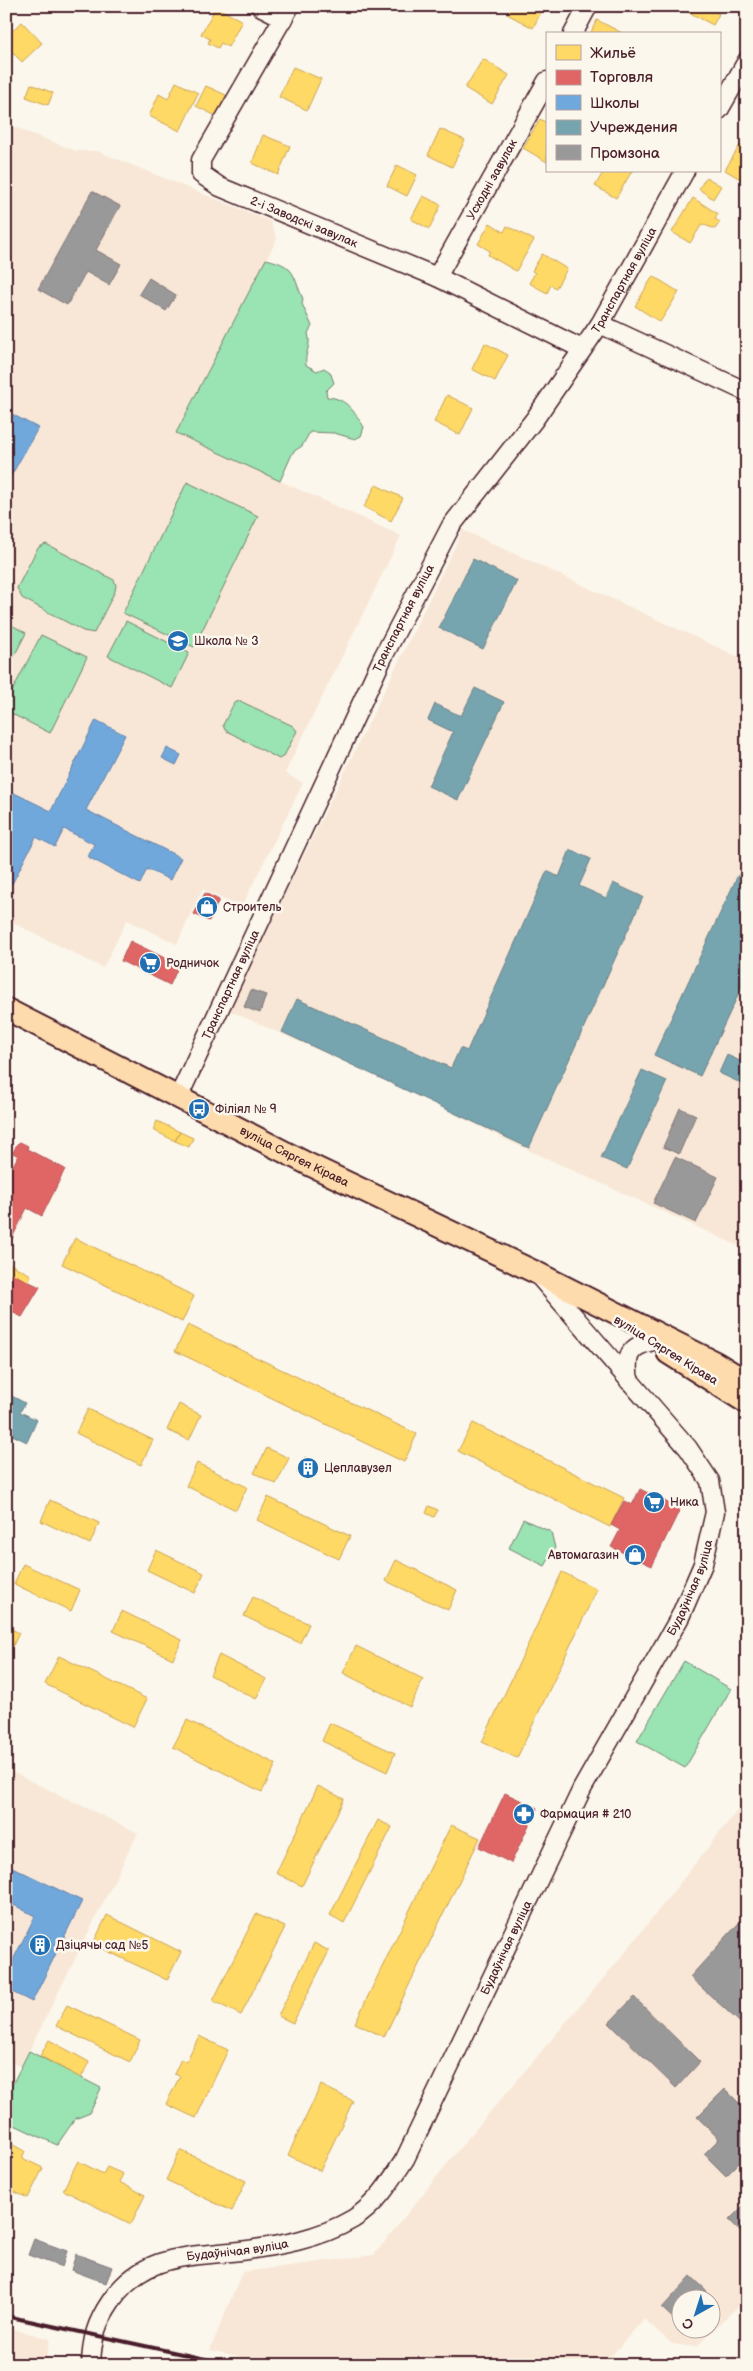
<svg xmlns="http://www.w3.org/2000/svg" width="753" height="2371" viewBox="0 0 753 2371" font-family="'Balsamiq Sans',sans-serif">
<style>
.built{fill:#f8e7d6;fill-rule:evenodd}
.green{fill:#9ae3b2;stroke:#72816e}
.homes{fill:#ffd966;stroke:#c9a154}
.shops{fill:#e06666;stroke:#b35154}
.schools{fill:#6fa8dc;stroke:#647fa7}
.public{fill:#76a5af;stroke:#697d87}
.industry{fill:#999;stroke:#817478}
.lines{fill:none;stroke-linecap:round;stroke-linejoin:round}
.minor-casing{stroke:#4a1f2b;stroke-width:21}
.major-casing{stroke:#4a1f2b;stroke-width:25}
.minor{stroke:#fbf7ec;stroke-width:18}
.major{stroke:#fedbac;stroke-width:21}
.rail{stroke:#4a1f2b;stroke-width:4}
.labels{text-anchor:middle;stroke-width:5;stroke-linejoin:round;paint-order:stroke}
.street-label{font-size:12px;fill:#4a1f2b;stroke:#fbf7ec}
.poi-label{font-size:12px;fill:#4a1f2b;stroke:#fbf7ec;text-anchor:start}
</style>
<rect width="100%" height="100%" fill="#fbf7ec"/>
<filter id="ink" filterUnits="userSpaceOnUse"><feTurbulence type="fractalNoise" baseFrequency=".02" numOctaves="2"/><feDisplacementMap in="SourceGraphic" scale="10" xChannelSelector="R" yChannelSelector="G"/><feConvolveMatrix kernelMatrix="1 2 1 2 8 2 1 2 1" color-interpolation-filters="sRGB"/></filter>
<g filter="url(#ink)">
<path class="built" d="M6 124 76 151H97L270 221 277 239 176 433 401 536 285 773 303 783 241 908 202 889 177 944 127 920 103 968 6 919Z
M463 530 747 661V1250L513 1143 374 1075 228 1010Z
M6 1769 138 1833 21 2067 6 2060Z
M747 1798V2298L696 2347 672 2344 644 2319 603 2365H280L210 2350 242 2272 374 2255 463 2144 623 1955ZM680 2298H710V2328H680Z
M6 2327 50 2339 45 2365H6Z"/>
<path class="green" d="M266 259C296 266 292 274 303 299L302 304 312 326 308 333C312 347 304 352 306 365L317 371 324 368 330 372 334 383 326 391 327 397C347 398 354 412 364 427L361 436 355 439 334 433 310 432 302 446 293 452 280 481 176 433Z
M187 482 258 516 194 647 123 613Z
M46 544 114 580 116 585 115 591 94 633 83 631 22 598 17 588 36 551 39 547Z
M126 621 189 653 172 688 108 656Z
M6 622 26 633 6 672Z
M41 635 87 657 50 733 6 711V703Z
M240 701 293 726 297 731 284 756 279 759 225 730 223 725 234 703Z
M523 1519 551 1532 555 1548 545 1566 509 1548Z
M684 1661 731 1689 685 1768 637 1741Z
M29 2051 101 2088 90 2113 75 2119 57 2145 6 2121V2097Z"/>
<path class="homes" d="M511 6H544L533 28 507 14Z
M691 6H705L719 14 713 25 688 12Z
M216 7 242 21 228 47 221 43 218 48 208 43 210 39 201 34Z
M597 20 624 34H590Z
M22 22 42 43 22 62 6 46V37Z
M483 59 509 75 492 104 465 88Z
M293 67 321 79 307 110 279 97Z
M176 82 198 93 180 131 149 116 159 94 168 99Z
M31 84 53 93 48 105 26 97Z
M206 86 226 95 216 116 196 106Z
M540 119 547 123V162L523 148Z
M440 129 465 140 452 167 428 155Z
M263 135 290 146 278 175 252 163Z
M740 145 747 150V183L725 170Z
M397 165 417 175 407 196 387 186Z
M604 171H632L616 198 595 186Z
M706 177 721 186 713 199 699 189Z
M423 196 441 205 429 229 411 219Z
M693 198 718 214 715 219 720 222 715 229 702 224 690 243 672 232Z
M490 223 504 232 507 226 534 240 516 271 488 255 490 251 478 244Z
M542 254 567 269 556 288 551 285 547 293 529 283 535 273 532 271Z
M653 276 679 292 660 322 635 306Z
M485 343 508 355 495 381 472 369Z
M447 395 473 408 460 435 434 422Z
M376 485 403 498 391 521 364 507Z
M157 1121 180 1132 175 1141 153 1130Z
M180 1132 193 1138 189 1147 175 1141Z
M75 1238 194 1296 182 1322 62 1264Z
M10 1264 31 1275 28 1282 7 1272Z
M188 1325 417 1434 404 1462 175 1351Z
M179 1404 201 1415 189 1440 167 1430Z
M88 1409 153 1440 141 1465 76 1433Z
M473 1423 624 1498 610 1527 458 1451Z
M267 1448 289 1458 276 1484 254 1473Z
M305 1457 318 1464 311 1479 297 1472Z
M197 1463 247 1487 236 1510 186 1486Z
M268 1497 350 1536 339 1559 257 1520Z
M50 1500 99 1523 90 1544 41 1521Z
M429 1506 438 1510 434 1517 426 1513Z
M156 1550 204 1573 195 1593 147 1570Z
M396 1560 457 1590 448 1610 386 1581Z
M23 1564 80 1590 71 1611 14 1584Z
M562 1572 597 1589 517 1758 482 1742Z
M253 1597 309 1624 300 1643 244 1616Z
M122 1611 182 1640 173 1659 113 1631Z
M6 1626 19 1633 6 1660Z
M356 1646 423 1679 410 1707 343 1673Z
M219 1655 266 1679 256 1699 210 1675Z
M59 1656 147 1699 133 1727 45 1684Z
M187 1720 276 1764 262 1792 173 1747Z
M330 1723 395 1753 387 1772 322 1741Z
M318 1786 344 1799 302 1886 276 1873Z
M378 1820 392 1827 344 1923 330 1915Z
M451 1825 480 1838 384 2037 355 2023Z
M256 1914 285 1927 241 2015 213 2001Z
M107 1915 181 1952 167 1980 93 1944Z
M314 1943 329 1951 293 2023 278 2016Z
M67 2005 140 2040 130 2062 56 2026Z
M199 2036 228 2050 196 2118 166 2104 180 2076 174 2074 181 2059 186 2062Z
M49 2040 89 2062 81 2078 40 2056Z
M321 2085 353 2101 320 2171 288 2155Z
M11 2144 25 2151 22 2158 43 2168 28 2198 6 2188V2151Z
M180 2150 246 2181 232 2211 166 2180Z
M78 2161 103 2174 107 2167 123 2174 119 2182 145 2195 131 2224 63 2190Z"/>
<path class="shops" d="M205 893 219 900 209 921 194 914Z
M130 941 179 965 170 985 121 961Z
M20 1142 28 1146 27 1149 65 1169 42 1216 27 1208 6 1250V1179L18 1156 13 1153 17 1144Z
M6 1271 40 1287 22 1317 6 1309Z
M640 1489 680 1509 652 1566 611 1547 620 1530 611 1525 624 1501 632 1505Z
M505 1793 537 1808 511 1863 479 1847Z"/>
<path class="schools" d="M6 411 38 428 6 485Z
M96 720 125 735 86 810 181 858 170 880 147 869 140 884 88 857 94 844 64 829 55 847 36 837 12 884 6 880V789L51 811Z
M167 748 181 755 176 765 162 758Z
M6 1864 82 1901 32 2002 6 1989V1974L35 1916 6 1901Z"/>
<path class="public" d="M473 559 517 581 483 649 439 628Z
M475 688 504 702 458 800 428 786 453 732 428 720 435 704 461 716Z
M570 850 591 859 579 886 606 898 613 883 643 897 529 1148 282 1032 297 999 451 1068 460 1048 467 1051 547 871 559 877Z
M738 875 747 879V976L700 1076 654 1055Z
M745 1051 747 1052V1086L719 1073 727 1055 740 1061Z
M642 1070 667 1081 627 1169 601 1158Z
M6 1393 25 1403 20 1412 37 1420 27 1442 6 1432Z"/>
<path class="industry" d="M92 191 120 206 96 250 121 264 109 285 86 272 67 305 38 289Z
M149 278 176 295 166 311 139 294Z
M251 990 266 995 260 1013 244 1007Z
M680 1108 696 1115 679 1154 663 1147Z
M675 1157 718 1177 696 1223 653 1203Z
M747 1914V2029L690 1977Z
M634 1997 700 2062 676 2088 609 2023Z
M725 2089 747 2111V2155L726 2176 704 2154 719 2139 697 2117Z
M747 2202V2237L729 2220Z
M34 2239 67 2251 62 2267 28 2255Z
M76 2254 112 2267 106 2283 71 2270Z
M691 2276 707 2291 700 2298H680V2320L678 2323 662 2308Z"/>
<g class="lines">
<g class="minor-casing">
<g id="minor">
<path d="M260 6 284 18"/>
<path id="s1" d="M290 6 201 160V174L220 187 437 277 582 349"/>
<path d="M573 34 588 6"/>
<path d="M719 110 747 61"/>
<path id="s2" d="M437 277 547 81"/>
<path d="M600 324 747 392"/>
<path id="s3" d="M178 1098 383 657 451 526 534 420 600 324 685 171"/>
<path d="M629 1381C626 1360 626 1347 650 1342"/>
<path id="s4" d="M91 2365C92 2338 96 2323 111 2301 144 2253 189 2257 240 2251 279 2246 319 2239 353 2219 376 2205 391 2181 405 2159L582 1789 680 1617 703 1564 715 1512 710 1481 688 1448 539 1276"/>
</g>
</g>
<g class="major-casing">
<g id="major">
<path id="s5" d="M6 1009 308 1164 535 1272 656 1333 716 1363 747 1382"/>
<path d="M668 1353 747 1403"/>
</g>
</g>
<use href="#minor" class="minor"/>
<use href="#major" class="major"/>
<path class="rail" d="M6 2316 233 2365
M732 2365 747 2359"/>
</g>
</g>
<defs>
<g id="school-disc" transform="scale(1.125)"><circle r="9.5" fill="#1f6fb2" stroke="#fbf7ec"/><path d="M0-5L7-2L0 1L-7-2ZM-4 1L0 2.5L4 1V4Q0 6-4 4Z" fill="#fff"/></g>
<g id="shop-disc" transform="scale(1.125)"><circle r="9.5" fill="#1f6fb2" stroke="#fbf7ec"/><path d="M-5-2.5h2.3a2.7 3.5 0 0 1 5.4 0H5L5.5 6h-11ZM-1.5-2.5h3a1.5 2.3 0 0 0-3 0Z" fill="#fff"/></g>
<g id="supermarket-disc" transform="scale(1.125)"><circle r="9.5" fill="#1f6fb2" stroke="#fbf7ec"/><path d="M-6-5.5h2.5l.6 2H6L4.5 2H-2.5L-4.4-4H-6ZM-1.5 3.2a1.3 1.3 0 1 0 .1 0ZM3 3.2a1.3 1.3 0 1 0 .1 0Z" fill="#fff"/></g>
<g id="bus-disc" transform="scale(1.125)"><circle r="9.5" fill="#1f6fb2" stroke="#fbf7ec"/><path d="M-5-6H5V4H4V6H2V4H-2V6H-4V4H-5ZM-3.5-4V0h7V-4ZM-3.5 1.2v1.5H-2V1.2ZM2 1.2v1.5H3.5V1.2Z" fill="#fff"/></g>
<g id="building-disc" transform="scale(1.125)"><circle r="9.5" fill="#1f6fb2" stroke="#fbf7ec"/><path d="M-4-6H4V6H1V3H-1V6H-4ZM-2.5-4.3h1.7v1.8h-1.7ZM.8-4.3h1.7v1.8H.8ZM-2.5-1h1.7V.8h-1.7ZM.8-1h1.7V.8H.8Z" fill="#fff"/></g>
<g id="pharmacy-disc" transform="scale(1.125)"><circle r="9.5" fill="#1f6fb2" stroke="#fbf7ec"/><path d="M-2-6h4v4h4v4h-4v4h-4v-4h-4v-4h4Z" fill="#fff"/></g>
</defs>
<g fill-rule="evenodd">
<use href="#school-disc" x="178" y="641"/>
<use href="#shop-disc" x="207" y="907"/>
<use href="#supermarket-disc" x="150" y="963"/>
<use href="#bus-disc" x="199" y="1109"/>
<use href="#building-disc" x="308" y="1468"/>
<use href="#supermarket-disc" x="654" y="1502"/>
<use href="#shop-disc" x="635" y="1555"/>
<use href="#pharmacy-disc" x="524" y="1814"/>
<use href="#building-disc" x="40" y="1945"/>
</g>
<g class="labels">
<g class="street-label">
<text dy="4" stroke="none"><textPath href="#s2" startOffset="112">Усходні завулак</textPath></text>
<text dy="4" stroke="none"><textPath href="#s1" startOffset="306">2-і Заводскі завулак</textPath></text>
<text dy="4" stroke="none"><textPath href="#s3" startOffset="935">Транспартная вуліца</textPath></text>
<text dy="4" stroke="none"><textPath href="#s3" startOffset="530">Транспартная вуліца</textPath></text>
<text dy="4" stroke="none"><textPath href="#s3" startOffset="125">Транспартная вуліца</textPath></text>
<text dy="4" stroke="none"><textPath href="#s5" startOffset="324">вуліца Сяргея Кірава</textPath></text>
<text transform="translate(666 1350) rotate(32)" y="4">вуліца Сяргея Кірава</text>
<text dy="4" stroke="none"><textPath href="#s4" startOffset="1050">Будаўнічая вуліца</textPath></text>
<text dy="4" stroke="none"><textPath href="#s4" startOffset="645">Будаўнічая вуліца</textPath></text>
<text dy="4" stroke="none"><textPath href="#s4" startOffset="210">Будаўнічая вуліца</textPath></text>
</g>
<g class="poi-label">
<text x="194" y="645">Школа № 3</text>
<text x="223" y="911">Строитель</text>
<text x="166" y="967">Родничок</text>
<text x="215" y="1113">Філіял № 9</text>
<text x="324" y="1472">Цеплавузел</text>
<text x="670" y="1506">Ника</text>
<text x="619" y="1559" text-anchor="end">Автомагазин</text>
<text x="540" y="1818">Фармация # 210</text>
<text x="56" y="1949">Дзіцячы сад №5</text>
</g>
</g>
<rect width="753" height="2371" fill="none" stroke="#fbf7ec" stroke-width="25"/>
<rect x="12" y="12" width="728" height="2346" fill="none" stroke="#4a1f2b" stroke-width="2" filter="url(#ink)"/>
<rect x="546" y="32" width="175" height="140" fill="#fbf7ec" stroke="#b4a19f"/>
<rect x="556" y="45" width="25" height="15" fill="#ffd966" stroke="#b4a19f"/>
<text x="590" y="58" font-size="15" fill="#4a1f2b">Жильё</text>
<rect x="556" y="70" width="25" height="15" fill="#e06666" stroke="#b4a19f"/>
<text x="590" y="82" font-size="15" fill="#4a1f2b">Торговля</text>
<rect x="556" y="95" width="25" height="15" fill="#6fa8dc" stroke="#b4a19f"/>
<text x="590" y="108" font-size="15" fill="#4a1f2b">Школы</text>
<rect x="556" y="120" width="25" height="15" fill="#76a5af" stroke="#b4a19f"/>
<text x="590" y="132" font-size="15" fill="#4a1f2b">Учреждения</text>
<rect x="556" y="145" width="25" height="15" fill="#999999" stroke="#b4a19f"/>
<text x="590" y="158" font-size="15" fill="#4a1f2b">Промзона</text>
<g transform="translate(696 2314) rotate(219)"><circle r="24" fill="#fbf7ec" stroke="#b4a19f"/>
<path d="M0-4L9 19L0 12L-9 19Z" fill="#1f6fb2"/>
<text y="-8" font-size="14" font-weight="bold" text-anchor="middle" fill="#4a1f2b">С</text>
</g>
</svg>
